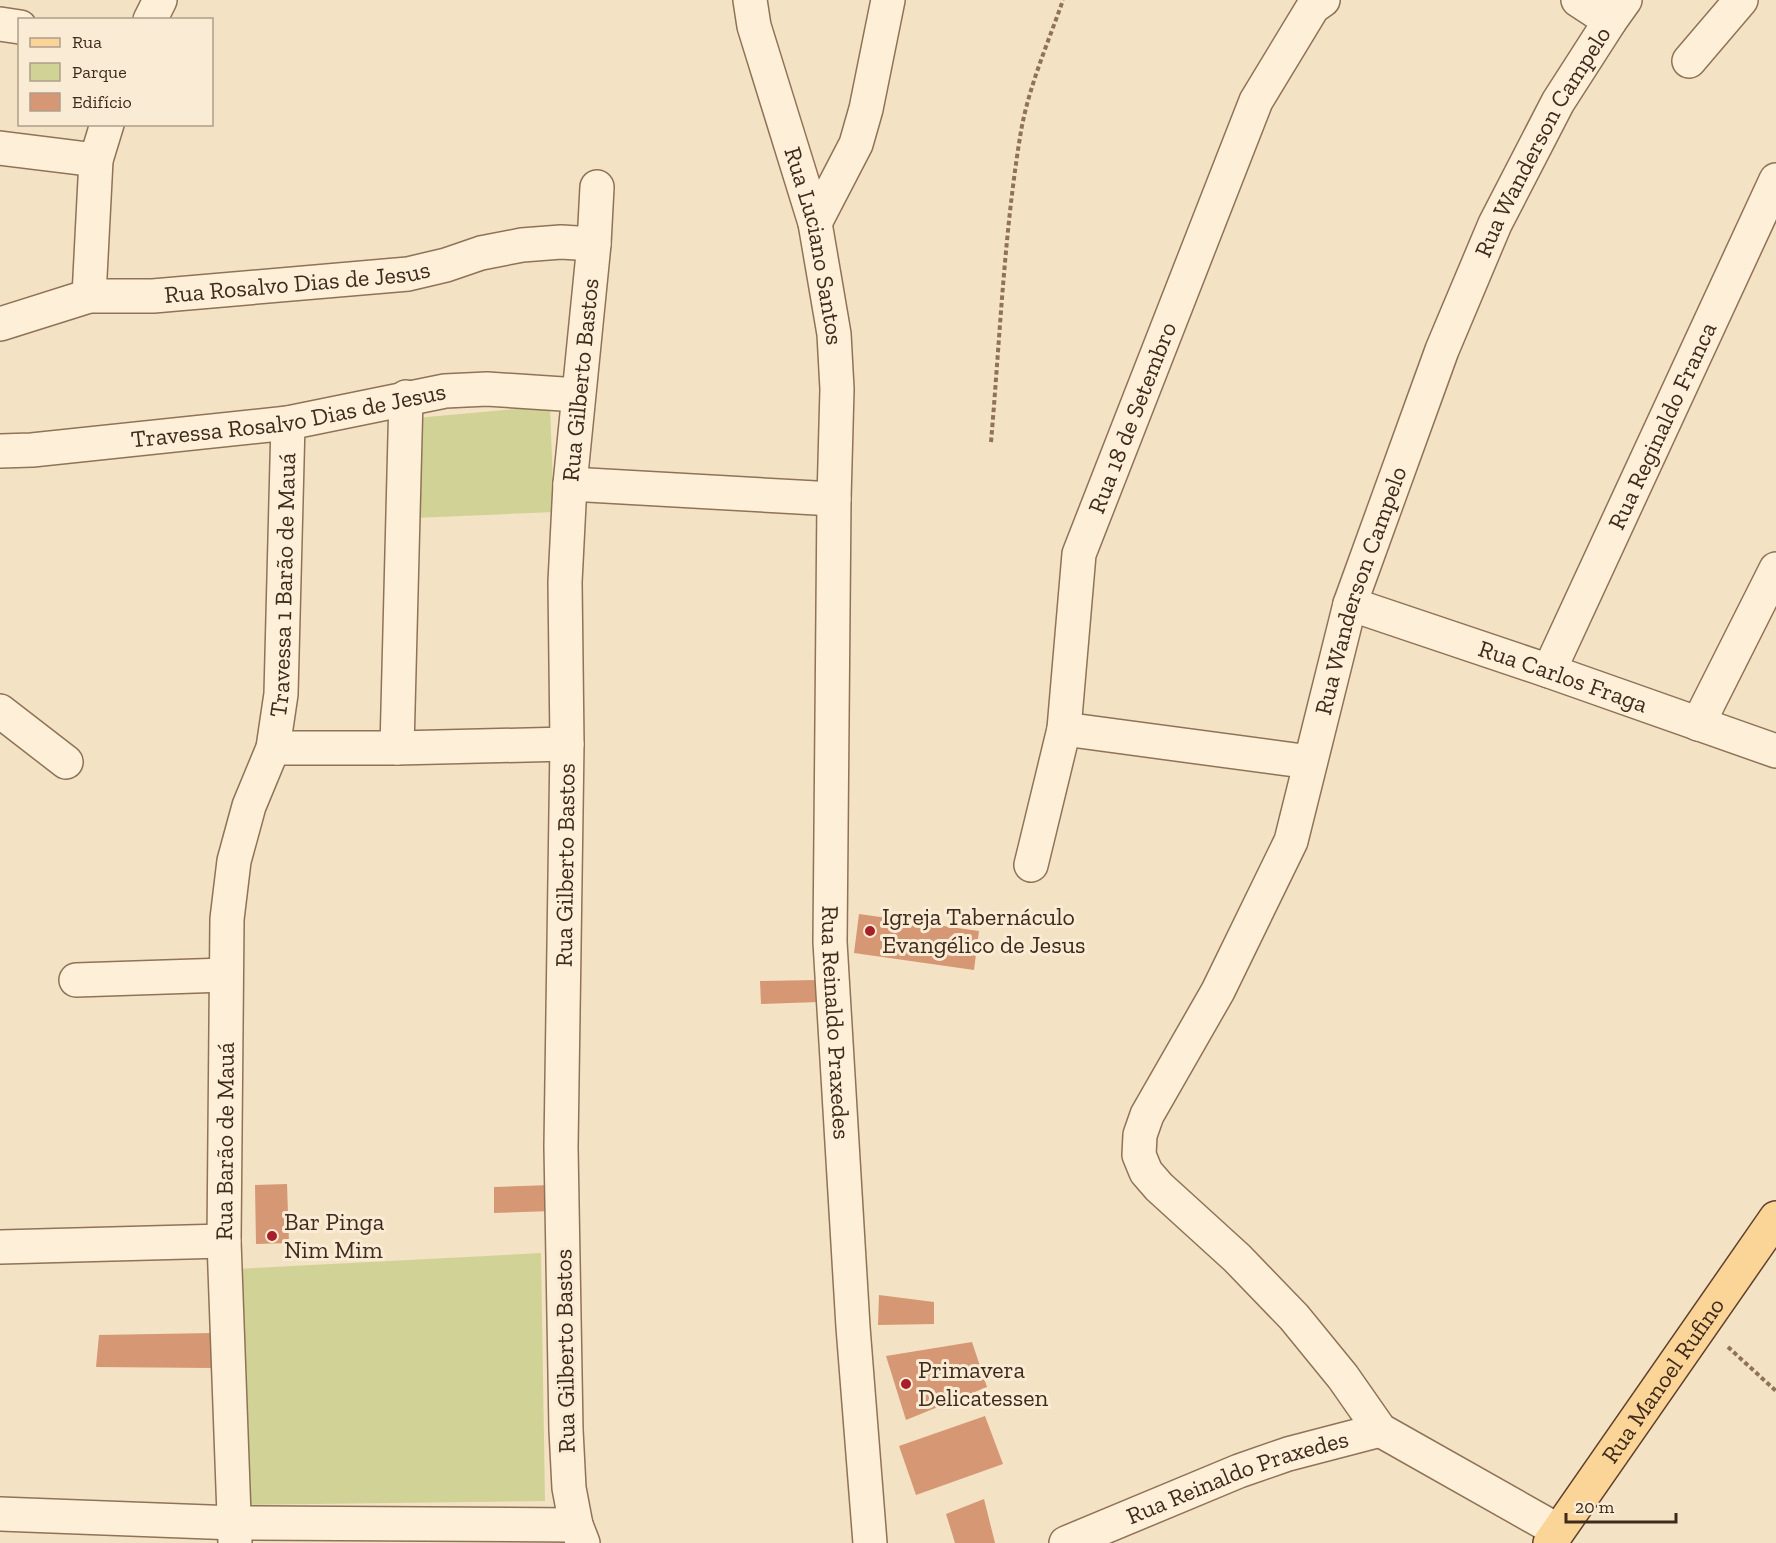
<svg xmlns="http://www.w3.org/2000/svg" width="1776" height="1543" viewBox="0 0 1776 1543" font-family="'Zilla Slab',serif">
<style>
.green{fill:#d0d395}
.building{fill:#d69774}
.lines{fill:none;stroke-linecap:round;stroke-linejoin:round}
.minor-casing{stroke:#907257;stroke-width:36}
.major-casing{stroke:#5e402c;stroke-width:36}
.path{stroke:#907257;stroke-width:4;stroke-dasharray:4.5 3;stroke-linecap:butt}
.minor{stroke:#fdefd8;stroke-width:33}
.major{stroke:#fad597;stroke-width:33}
.poi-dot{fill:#a71f28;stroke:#faecd4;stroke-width:2}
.labels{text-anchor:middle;stroke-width:6;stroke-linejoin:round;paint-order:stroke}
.street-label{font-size:24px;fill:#3f2b1d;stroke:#faecd4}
.poi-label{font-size:24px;fill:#3f2b1d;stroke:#faecd4;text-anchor:start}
</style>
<rect width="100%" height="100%" fill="#f3e2c3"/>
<path class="green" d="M550 406 554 512 414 518 416 418Z
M541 1253 545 1501 244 1505 236 1269Z"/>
<path class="building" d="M859 914 979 931 974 970 854 953Z
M817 980 818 1002 761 1004 760 981Z
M287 1184 289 1243 256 1244 255 1185Z
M551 1185 552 1211 494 1213V1187Z
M879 1295 934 1302V1324L878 1325Z
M213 1333 214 1368 96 1367 99 1335Z
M972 1342 987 1387 906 1420 886 1356Z
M985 1416 1003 1464 916 1495 899 1446Z
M984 1499 995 1543H955L946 1514Z"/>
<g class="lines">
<g class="minor-casing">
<g id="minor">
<path id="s1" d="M750 0 754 26 815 223 834 334 837 389 834 499 830 942 853 1327 870 1543"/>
<path d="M1578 0 1610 21"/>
<path d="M150 20 160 0"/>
<path d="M0 24 20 27"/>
<path d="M1689 61 1741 0"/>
<path d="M0 148 96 160"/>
<path d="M815 223 856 144 866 109 888 0"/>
<path d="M89 296 96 160 107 124"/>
<path id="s2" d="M0 324 89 296H153L408 274 446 265 481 253 522 245 561 242 594 244"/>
<path id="s3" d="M0 451 32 450 288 423 445 391 487 389 578 395"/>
<path d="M570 484 834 499"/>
<path id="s4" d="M1350 604 1549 671 1776 751"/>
<path id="s5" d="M1549 671 1776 180"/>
<path d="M0 711 66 762"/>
<path d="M1698 724 1776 569"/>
<path d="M1064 729 1310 762"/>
<path d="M273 748H397L567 744"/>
<path d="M397 748 406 397"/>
<path id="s6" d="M1031 865 1064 729 1079 554 1256 101 1313 7 1323 0"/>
<path d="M76 980 225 975"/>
<path d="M0 1247 224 1241"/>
<path d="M0 1514 235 1523 576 1525"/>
<path id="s7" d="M1557 1530 1380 1430 1343 1377 1294 1317 1237 1258 1159 1187 1146 1172 1139 1155 1140 1135 1147 1115 1218 991 1291 841 1350 604 1442 350 1495 224 1558 102 1610 21 1625 0"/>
<path id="s8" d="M235 1543 224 1241 227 919 234 861 249 806 273 748 281 694 288 423"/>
<path id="s9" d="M583 1543 576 1525 569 1488 566 1430 561 1147 567 744 565 582 570 484 594 244 597 187"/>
<path id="s10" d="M1066 1543 1239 1471 1288 1454 1380 1430"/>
</g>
</g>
<g class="major-casing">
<g id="major">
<path id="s11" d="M1550 1543 1776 1218"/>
</g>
</g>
<path class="path" d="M991 442C1000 338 1004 233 1021 131 1029 86 1048 43 1063 0
M1728 1347 1776 1391"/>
<use href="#minor" class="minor"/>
<use href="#major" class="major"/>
</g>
<g class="poi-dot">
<circle cx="870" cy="931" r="6"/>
<circle cx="272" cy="1236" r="6"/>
<circle cx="906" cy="1384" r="6"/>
</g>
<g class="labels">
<g class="street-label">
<text dy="8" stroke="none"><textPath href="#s7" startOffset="1668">Rua Wanderson Campelo</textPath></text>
<text dy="8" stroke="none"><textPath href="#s1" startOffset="255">Rua Luciano Santos</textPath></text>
<text dy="8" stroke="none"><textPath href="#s2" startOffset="302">Rua Rosalvo Dias de Jesus</textPath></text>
<text dy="8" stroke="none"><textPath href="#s9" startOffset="1166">Rua Gilberto Bastos</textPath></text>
<text dy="8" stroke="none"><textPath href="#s3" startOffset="291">Travessa Rosalvo Dias de Jesus</textPath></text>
<text dy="8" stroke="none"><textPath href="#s6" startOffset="462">Rua 18 de Setembro</textPath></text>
<text dy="8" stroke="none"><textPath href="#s5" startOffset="270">Rua Reginaldo Franca</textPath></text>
<text dy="8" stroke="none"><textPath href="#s8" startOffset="966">Travessa 1 Barão de Mauá</textPath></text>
<text dy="8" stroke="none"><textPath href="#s7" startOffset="1182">Rua Wanderson Campelo</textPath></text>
<text dy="8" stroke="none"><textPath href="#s4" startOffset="225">Rua Carlos Fraga</textPath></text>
<text dy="8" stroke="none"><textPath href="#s9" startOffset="680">Rua Gilberto Bastos</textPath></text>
<text dy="8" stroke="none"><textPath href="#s1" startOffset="1034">Rua Reinaldo Praxedes</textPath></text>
<text dy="8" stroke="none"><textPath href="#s8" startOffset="402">Rua Barão de Mauá</textPath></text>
<text transform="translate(565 1351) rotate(-91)" y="8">Rua Gilberto Bastos</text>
<text dy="8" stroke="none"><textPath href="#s11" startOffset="198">Rua Manoel Rufino</textPath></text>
<text dy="8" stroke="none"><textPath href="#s10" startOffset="184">Rua Reinaldo Praxedes</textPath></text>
</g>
<g class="poi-label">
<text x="882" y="925">Igreja Tabernáculo<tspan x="882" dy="28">Evangélico de Jesus</tspan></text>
<text x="284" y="1230">Bar Pinga<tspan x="284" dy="28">Nim Mim</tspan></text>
<text x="918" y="1378">Primavera<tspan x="918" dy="28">Delicatessen</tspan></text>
</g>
</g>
<rect x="18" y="18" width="195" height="108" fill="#faecd4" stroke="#af9f8b" stroke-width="1.5"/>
<rect x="30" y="38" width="30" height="9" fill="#fad597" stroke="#af9f8b" stroke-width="1.5"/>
<text x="72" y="48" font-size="18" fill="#3f2b1d">Rua</text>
<rect x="30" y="63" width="30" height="18" fill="#d0d395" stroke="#af9f8b" stroke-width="1.5"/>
<text x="72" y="78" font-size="18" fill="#3f2b1d">Parque</text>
<rect x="30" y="93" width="30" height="18" fill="#d69774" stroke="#af9f8b" stroke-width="1.5"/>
<text x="72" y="108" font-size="18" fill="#3f2b1d">Edifício</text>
<path d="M1566 1513v9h110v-9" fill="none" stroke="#3f2b1d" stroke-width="3"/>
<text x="1575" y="1513" font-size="18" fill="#3f2b1d" stroke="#faecd4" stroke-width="4.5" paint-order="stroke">20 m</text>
</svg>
